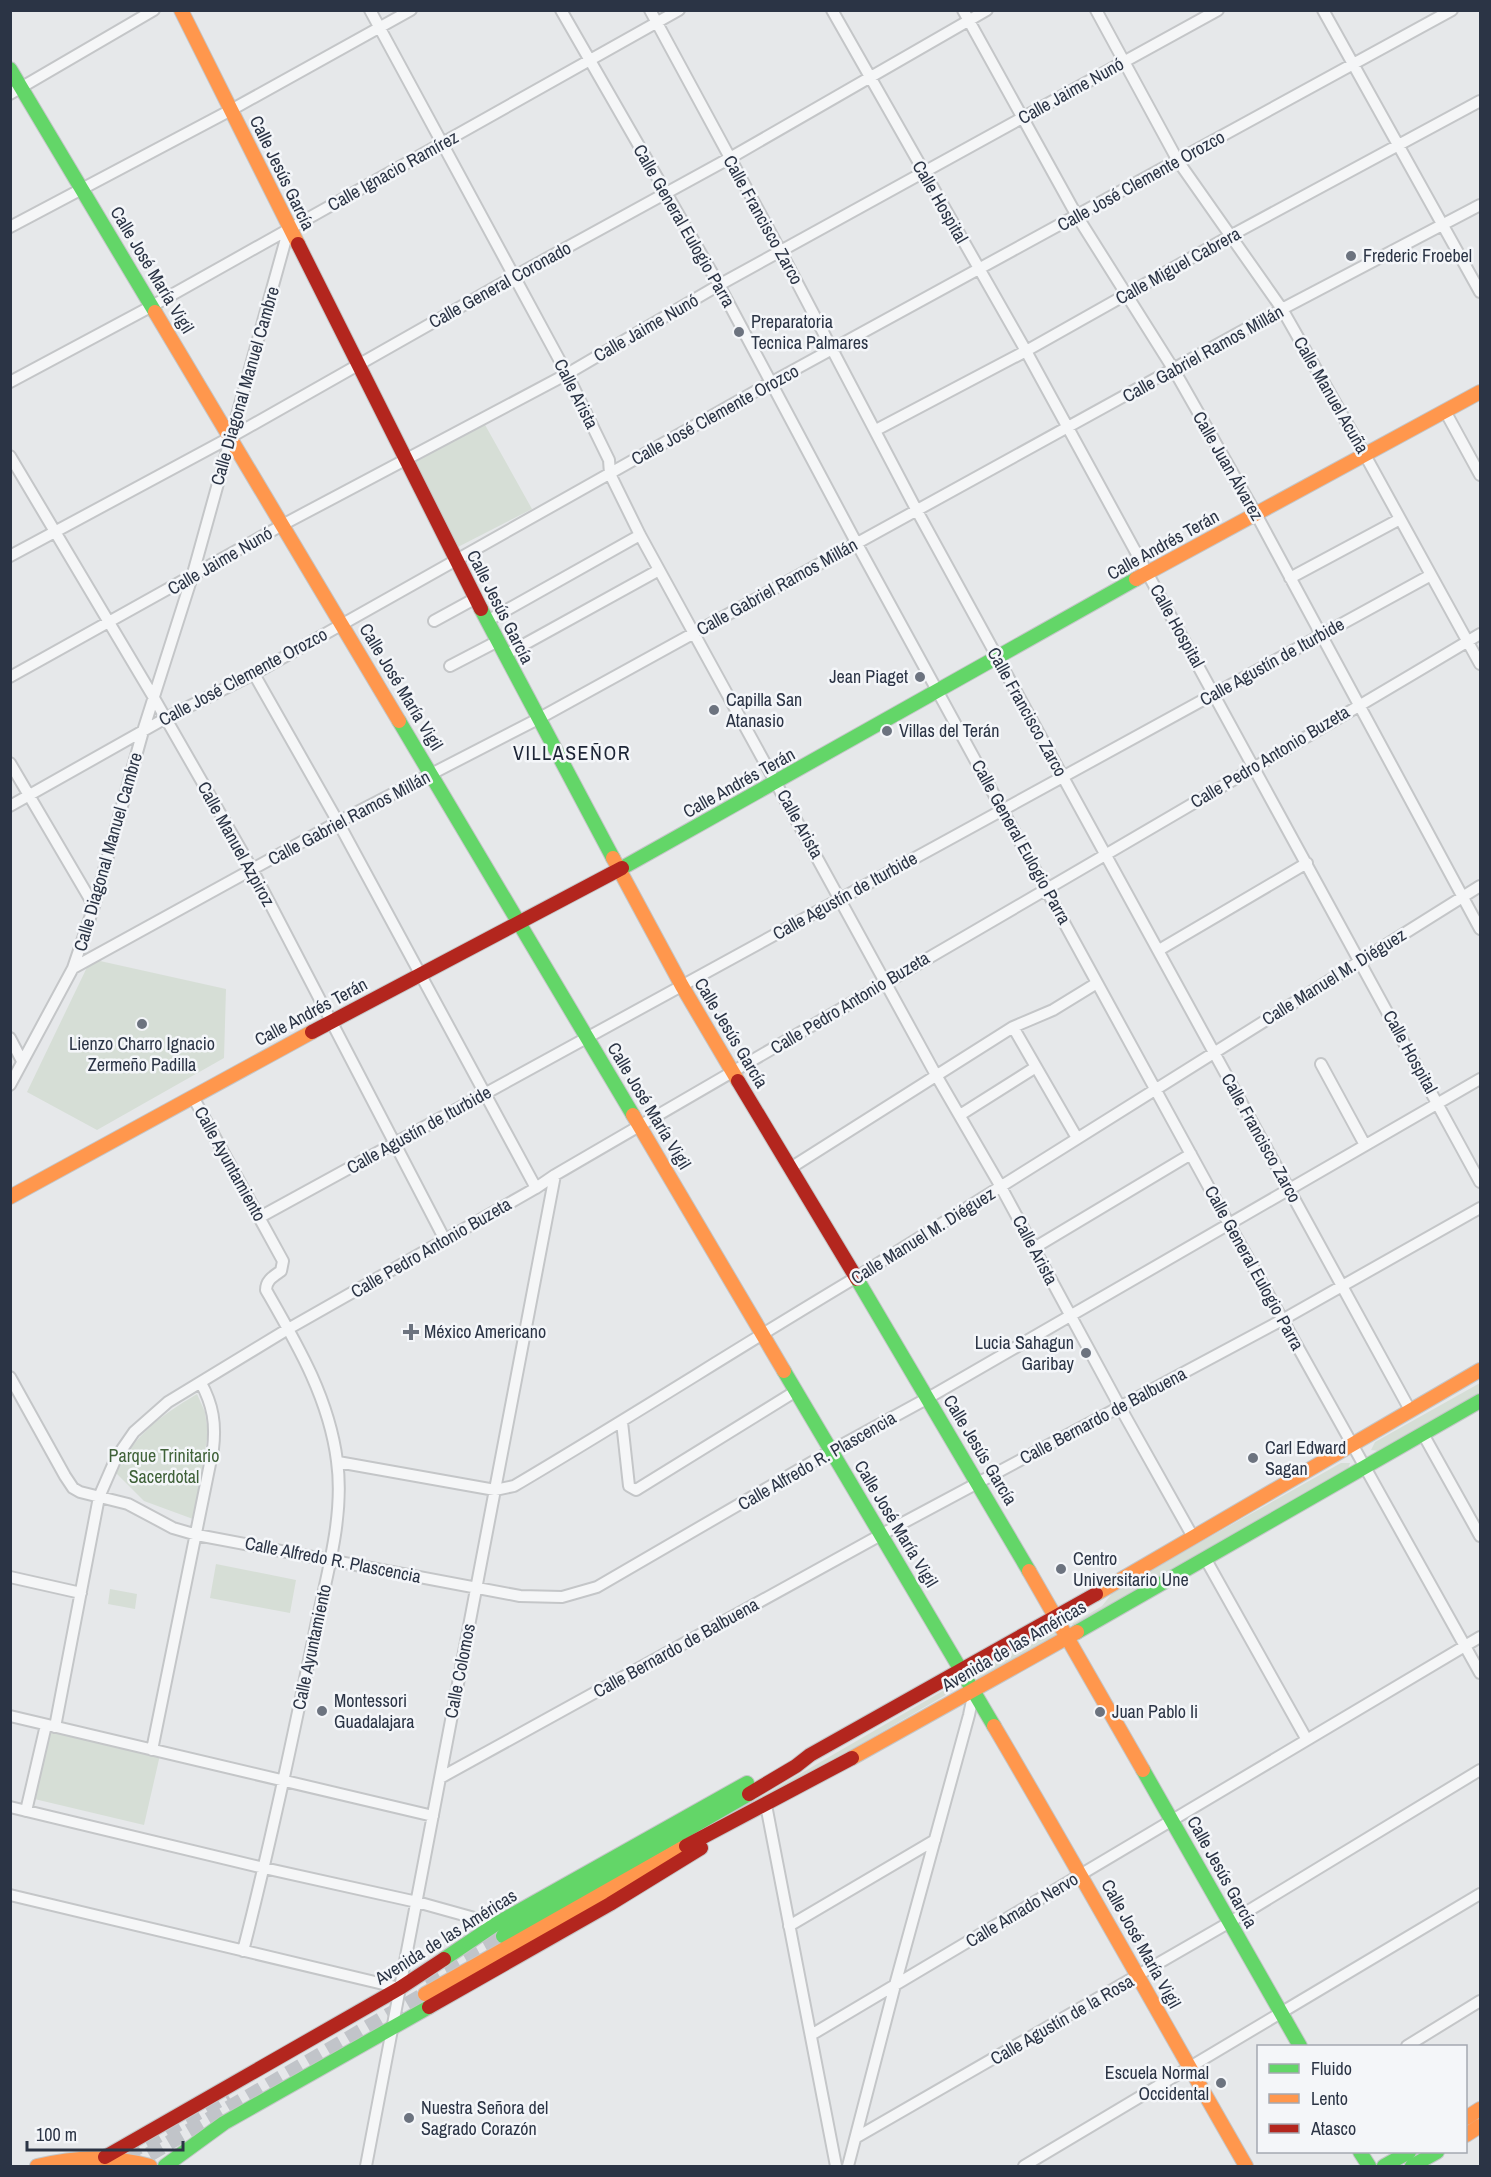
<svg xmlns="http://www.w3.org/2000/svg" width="1491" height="2177" viewBox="0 0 1491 2177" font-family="'Archivo Narrow',sans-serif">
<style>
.green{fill:#d6ded6}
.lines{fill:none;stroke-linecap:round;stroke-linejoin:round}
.secondary-tunnel{stroke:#c1c4c9;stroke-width:15;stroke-dasharray:15 8;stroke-linecap:butt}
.primary-tunnel{stroke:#c1c4c9;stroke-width:16;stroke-dasharray:16 8;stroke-linecap:butt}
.street-casing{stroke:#c4c6c8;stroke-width:14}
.fast-casing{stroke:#c4c6c8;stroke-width:16}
.slow-casing{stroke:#c4c6c8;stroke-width:16}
.jam-casing{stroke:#c4c6c8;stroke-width:16}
.street{stroke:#f5f6f7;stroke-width:10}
.fast{stroke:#63d668;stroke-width:14}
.slow{stroke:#ff974d;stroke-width:14}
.jam{stroke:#b3261e;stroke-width:14}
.poi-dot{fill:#6c737f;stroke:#f4f6f9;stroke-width:2}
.labels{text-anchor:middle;stroke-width:5;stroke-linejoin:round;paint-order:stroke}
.street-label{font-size:18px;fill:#2b3445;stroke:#f4f6f9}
.poi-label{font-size:18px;fill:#2b3445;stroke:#f4f6f9;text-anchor:start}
.park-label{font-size:18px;fill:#3f6138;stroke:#f4f6f9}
.neighbourhood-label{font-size:20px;letter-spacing:1.5px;fill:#1d2536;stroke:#f4f6f9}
</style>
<rect width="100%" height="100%" fill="#e6e8ea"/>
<path class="green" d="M484 423 532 509 456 548 414 462Z
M91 959 226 989 224 1058 97 1130 27 1092Z
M1480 1383V1395L1379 1451 1371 1450 1375 1442Z
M197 1394 205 1412 208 1433 193 1519 144 1501 115 1472C139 1432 157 1418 197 1394Z
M1341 1463H1350L1347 1472 1075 1626 1072 1624 1102 1606 1114 1591Z
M216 1564 296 1580 290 1613 210 1598Z
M110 1589 137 1594 135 1609 108 1604Z
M1053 1627 1058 1635 983 1679 976 1677 979 1671Z
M946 1689 949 1690V1693L740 1814 738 1810Z
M42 1727 160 1755 144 1825 26 1797Z"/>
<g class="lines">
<path class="secondary-tunnel" d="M424 1979 503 1936
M106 2166 228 2095
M129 2166 425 1994"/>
<path class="primary-tunnel" d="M79 2166H90"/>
<g class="street-casing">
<path id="street" d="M370 10 567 374 609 460 610 474 640 535 936 1075 1001 1187 1120 1407 1193 1537
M561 10 719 285 857 544 1229 1224 1480 1673
M650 10 781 252 916 509 1410 1410
M832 10 1026 351 1480 1182
M963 10 1077 216 1174 370 1256 514 1480 929
M1096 10 1178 161 1282 309 1365 455 1480 664
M1323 10 1480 292
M10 94 154 10
M10 227 231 110 411 10
M10 382 152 306 679 10
M1445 411 1480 475
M876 430 1026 351 1230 236 1480 101
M10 456 154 698 252 869 445 1240
M10 556 231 437 513 277 730 158 987 10
M1290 578 1400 519
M434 621 476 598
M487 621 640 535
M505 655 659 570
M450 666 498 641
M254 674 338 822 536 1188
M10 677 286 523 567 374 719 285 1218 10
M10 763 94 906
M10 806 166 718 254 674 772 382 1452 10
M1159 950 1307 863
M73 968 338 822 538 719 1282 309 1480 205
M1013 1027 1077 1138
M10 1038 22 1061
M1321 1064 1365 1145
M10 1085 73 968 94 906 143 731 192 577 289 228
M193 1097 283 1261 281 1271C274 1276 266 1280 266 1290 297 1344 329 1398 337 1461 345 1518 325 1580 314 1636 292 1741 270 1846 243 1951
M960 1115 1036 1067
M792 1167 1013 1027 1053 1010 1097 983
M260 1217 1431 575
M1034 1248 1191 1154
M10 1377 65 1476 73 1488 80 1492 128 1504 173 1528 197 1535 520 1596 562 1597 597 1587 831 1451 928 1398 1480 1079
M622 1422 629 1486 636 1490 796 1391
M1423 1434 1480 1536
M338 1462 495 1490 514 1486C629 1418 741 1346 855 1278L1480 886
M1205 1558 1307 1740
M10 1577 81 1593
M10 1716 433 1816
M55 1727 99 1497 116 1458 134 1432 168 1402 288 1329 536 1188 555 1175C864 995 1174 817 1480 634
M152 1750 213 1449C216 1424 213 1405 201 1383
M440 1778 886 1532 1282 1320 1480 1208
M766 1805 836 2166
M10 1807 264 1868 417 1902 496 1924
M26 1811 46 1725
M10 1895 400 1988
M789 1926 935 1840
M811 2035 1480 1637
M1407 2046 1480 2001
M857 2137 1230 1922 1480 1770
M366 2166 555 1175
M848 2166 895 1985 969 1715 974 1691
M1024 2166 1480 1894"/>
</g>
<g class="fast-casing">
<path id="fast" d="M10 69 155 312
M481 609 613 858
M399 721 633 1115
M622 868 1136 579
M857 1279 1029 1571
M784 1371 994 1726
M1077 1632 1480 1401
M1143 1770 1300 2046
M503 1936 749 1794
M444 1959 496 1924 747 1783
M1360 2152 1369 2166
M165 2166 224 2123 429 2007
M1384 2166 1409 2152
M1412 2166 1437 2152"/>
</g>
<g class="slow-casing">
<path id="slow" d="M181 10 298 244
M155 312 399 721
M1136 579 1480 392
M613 858 682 986 738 1081
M633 1115 784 1371
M10 1197 312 1032
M1029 1571 1143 1770
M1096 1594 1480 1370
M994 1726C1080 1872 1162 2020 1246 2166
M852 1758 1077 1632
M425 1994 686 1846
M1466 2118 1480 2109
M1466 2135 1480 2126
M37 2166C76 2157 111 2155 150 2166"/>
</g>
<g class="jam-casing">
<path id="jam" d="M298 244 481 609
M312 1032 622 868
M738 1081 857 1279
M749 1794 796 1766 810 1755 1096 1594
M686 1846 852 1758
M429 2007 610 1904 701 1848
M105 2157 400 1988 444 1959"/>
</g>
<use href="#street" class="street"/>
<use href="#fast" class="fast"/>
<use href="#slow" class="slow"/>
<use href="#jam" class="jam"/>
</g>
<g class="poi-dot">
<circle cx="1351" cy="256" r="6"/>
<circle cx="739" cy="332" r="6"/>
<circle cx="920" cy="677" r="6"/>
<circle cx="714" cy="710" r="6"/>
<circle cx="887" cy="731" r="6"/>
<circle cx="142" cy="1024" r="6"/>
<path d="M408 1323h6v6h6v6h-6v6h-6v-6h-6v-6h6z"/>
<circle cx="1086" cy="1353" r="6"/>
<circle cx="1253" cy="1458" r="6"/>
<circle cx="1061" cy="1569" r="6"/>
<circle cx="322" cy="1711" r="6"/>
<circle cx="1100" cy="1712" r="6"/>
<circle cx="1221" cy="2083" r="6"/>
<circle cx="409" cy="2118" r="6"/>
</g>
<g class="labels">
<g class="street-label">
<text transform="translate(1071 91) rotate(-29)" y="6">Calle Jaime Nunó</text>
<text transform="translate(393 171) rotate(-29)" y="6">Calle Ignacio Ramírez</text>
<text transform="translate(282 173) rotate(64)" y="6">Calle Jesús García</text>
<text transform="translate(1141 181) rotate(-29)" y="6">Calle José Clemente Orozco</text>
<text transform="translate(940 202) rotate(60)" y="6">Calle Hospital</text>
<text transform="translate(763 220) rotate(61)" y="6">Calle Francisco Zarco</text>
<text transform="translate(684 226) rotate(60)" y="6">Calle General Eulogio Parra</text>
<text transform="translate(1178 266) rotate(-29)" y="6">Calle Miguel Cabrera</text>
<text transform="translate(152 270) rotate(59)" y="6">Calle José María Vigil</text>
<text transform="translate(500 285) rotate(-29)" y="6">Calle General Coronado</text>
<text transform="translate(646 328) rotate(-30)" y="6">Calle Jaime Nunó</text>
<text transform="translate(1203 354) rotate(-29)" y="6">Calle Gabriel Ramos Millán</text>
<text transform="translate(245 386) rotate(-74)" y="6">Calle Diagonal Manuel Cambre</text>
<text transform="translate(576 394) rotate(63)" y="6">Calle Arista</text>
<text transform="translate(1331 395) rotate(60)" y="6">Calle Manuel Acuña</text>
<text transform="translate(715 415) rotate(-29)" y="6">Calle José Clemente Orozco</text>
<text transform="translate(1228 466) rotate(60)" y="6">Calle Juan Álvarez</text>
<text transform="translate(1163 545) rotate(-29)" y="6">Calle Andrés Terán</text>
<text transform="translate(220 561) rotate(-30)" y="6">Calle Jaime Nunó</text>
<text transform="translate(777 587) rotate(-29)" y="6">Calle Gabriel Ramos Millán</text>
<text transform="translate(500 607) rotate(63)" y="6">Calle Jesús García</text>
<text transform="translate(1177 626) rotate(61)" y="6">Calle Hospital</text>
<text transform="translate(1272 662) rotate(-29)" y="6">Calle Agustín de Iturbide</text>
<text transform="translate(243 677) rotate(-28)" y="6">Calle José Clemente Orozco</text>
<text transform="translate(401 687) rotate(59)" y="6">Calle José María Vigil</text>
<text transform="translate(1027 712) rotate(61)" y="6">Calle Francisco Zarco</text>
<text transform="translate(1270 757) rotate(-31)" y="6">Calle Pedro Antonio Buzeta</text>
<text transform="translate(739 783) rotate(-29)" y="6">Calle Andrés Terán</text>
<text transform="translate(349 818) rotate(-28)" y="6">Calle Gabriel Ramos Millán</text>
<text transform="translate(800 824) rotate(61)" y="6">Calle Arista</text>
<text transform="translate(1021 842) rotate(61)" y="6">Calle General Eulogio Parra</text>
<text transform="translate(236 844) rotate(61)" y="6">Calle Manuel Azpiroz</text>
<text transform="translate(108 852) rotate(-74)" y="6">Calle Diagonal Manuel Cambre</text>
<text transform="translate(845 896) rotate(-29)" y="6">Calle Agustín de Iturbide</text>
<text transform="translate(1334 977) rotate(-32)" y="6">Calle Manuel M. Diéguez</text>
<text transform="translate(850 1003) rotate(-31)" y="6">Calle Pedro Antonio Buzeta</text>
<text transform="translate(311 1012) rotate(-28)" y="6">Calle Andrés Terán</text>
<text transform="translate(731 1033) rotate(59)" y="6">Calle Jesús García</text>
<text transform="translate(1410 1052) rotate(61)" y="6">Calle Hospital</text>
<text transform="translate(649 1106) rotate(59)" y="6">Calle José María Vigil</text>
<text transform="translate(419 1130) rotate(-29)" y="6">Calle Agustín de Iturbide</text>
<text transform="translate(1261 1138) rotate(61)" y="6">Calle Francisco Zarco</text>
<text transform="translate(230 1164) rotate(61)" y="6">Calle Ayuntamiento</text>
<text transform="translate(923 1236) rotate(-32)" y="6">Calle Manuel M. Diéguez</text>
<text transform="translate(431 1248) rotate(-30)" y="6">Calle Pedro Antonio Buzeta</text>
<text transform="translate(1035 1250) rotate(62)" y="6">Calle Arista</text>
<text transform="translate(1254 1268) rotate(61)" y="6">Calle General Eulogio Parra</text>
<text transform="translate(1103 1416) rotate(-28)" y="6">Calle Bernardo de Balbuena</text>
<text transform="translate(980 1450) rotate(59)" y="6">Calle Jesús García</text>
<text transform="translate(817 1461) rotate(-30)" y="6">Calle Alfredo R. Plascencia</text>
<text transform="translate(896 1524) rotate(59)" y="6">Calle José María Vigil</text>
<text transform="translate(333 1560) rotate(11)" y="6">Calle Alfredo R. Plascencia</text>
<text transform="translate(1014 1646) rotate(-30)" y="6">Avenida de las Américas</text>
<text transform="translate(312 1647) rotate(-78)" y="6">Calle Ayuntamiento</text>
<text transform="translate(676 1648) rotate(-29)" y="6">Calle Bernardo de Balbuena</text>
<text transform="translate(460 1671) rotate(-79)" y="6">Calle Colomos</text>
<text transform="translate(1222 1872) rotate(61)" y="6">Calle Jesús García</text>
<text transform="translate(1022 1910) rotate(-31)" y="6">Calle Amado Nervo</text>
<text transform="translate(446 1937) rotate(-32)" y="6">Avenida de las Américas</text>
<text transform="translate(1141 1944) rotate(61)" y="6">Calle José María Vigil</text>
<text transform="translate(1062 2020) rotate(-30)" y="6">Calle Agustín de la Rosa</text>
</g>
<g class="poi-label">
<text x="1363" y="262">Frederic Froebel</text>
<text x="751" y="328">Preparatoria<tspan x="751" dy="21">Tecnica Palmares</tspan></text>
<text x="908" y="683" text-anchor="end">Jean Piaget</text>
<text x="726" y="706">Capilla San<tspan x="726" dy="21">Atanasio</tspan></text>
<text x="899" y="737">Villas del Terán</text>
<text x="142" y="1050" text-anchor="middle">Lienzo Charro Ignacio<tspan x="142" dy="21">Zermeño Padilla</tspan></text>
<text x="424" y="1338">México Americano</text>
<text x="1074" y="1349" text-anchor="end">Lucia Sahagun<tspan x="1074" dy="21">Garibay</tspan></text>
<text x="1265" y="1454">Carl Edward<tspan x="1265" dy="21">Sagan</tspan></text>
<text x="1073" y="1565">Centro<tspan x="1073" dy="21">Universitario Une</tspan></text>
<text x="334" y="1707">Montessori<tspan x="334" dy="21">Guadalajara</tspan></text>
<text x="1112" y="1718">Juan Pablo Ii</text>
<text x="1209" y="2079" text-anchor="end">Escuela Normal<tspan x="1209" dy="21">Occidental</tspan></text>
<text x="421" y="2114">Nuestra Señora del<tspan x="421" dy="21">Sagrado Corazón</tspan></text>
</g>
<g class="park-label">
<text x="164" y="1462">Parque Trinitario<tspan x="164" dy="21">Sacerdotal</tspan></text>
</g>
<g class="neighbourhood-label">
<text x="572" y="760">VILLASEÑOR</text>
</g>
</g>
<rect width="1491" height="2177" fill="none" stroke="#2b3445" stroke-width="24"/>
<rect x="1257" y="2045" width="210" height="108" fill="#f4f6f9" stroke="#a4a8b1" stroke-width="1.5"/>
<rect x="1269" y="2064" width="30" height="9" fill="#63d668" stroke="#a4a8b1" stroke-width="1.5"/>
<text x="1311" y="2075" font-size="18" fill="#2b3445">Fluido</text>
<rect x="1269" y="2094" width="30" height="9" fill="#ff974d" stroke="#a4a8b1" stroke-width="1.5"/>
<text x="1311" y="2105" font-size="18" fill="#2b3445">Lento</text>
<rect x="1269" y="2124" width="30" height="9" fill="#b3261e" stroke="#a4a8b1" stroke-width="1.5"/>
<text x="1311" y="2135" font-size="18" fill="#2b3445">Atasco</text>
<path d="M27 2141v9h156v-9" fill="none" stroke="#2b3445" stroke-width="3"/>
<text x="36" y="2141" font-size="18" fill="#2b3445" stroke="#f4f6f9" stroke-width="4.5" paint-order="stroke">100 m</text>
</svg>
